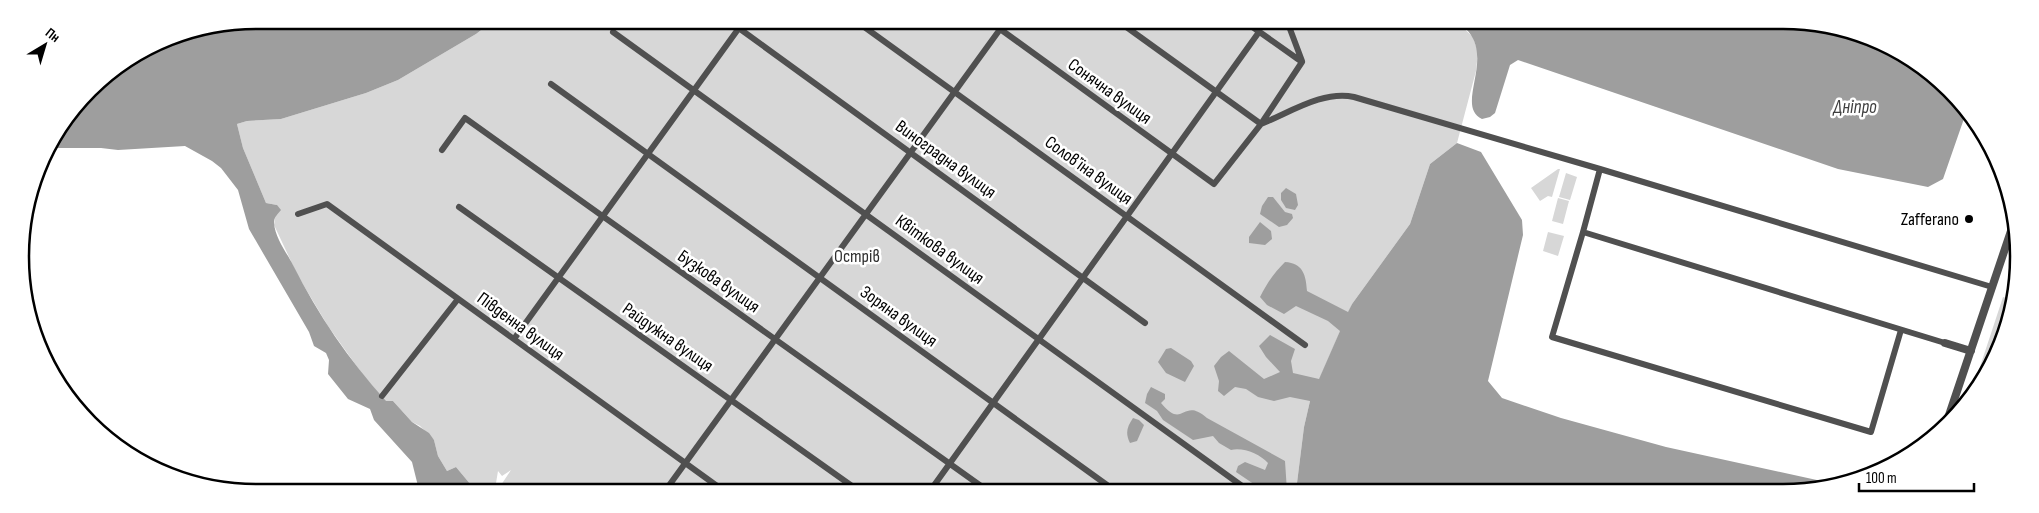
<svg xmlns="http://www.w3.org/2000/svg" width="2039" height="513" viewBox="0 0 2039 513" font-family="'Sofia Sans Condensed',sans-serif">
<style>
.green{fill:#d7d7d7}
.water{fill:#9e9e9e}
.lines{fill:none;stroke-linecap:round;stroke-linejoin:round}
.minor{stroke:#505050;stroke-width:6}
.tertiary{stroke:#505050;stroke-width:8}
.poi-dot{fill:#000;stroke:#fff;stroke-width:2}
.labels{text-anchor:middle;stroke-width:5;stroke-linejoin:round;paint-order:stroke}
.street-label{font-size:18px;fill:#000;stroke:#fff}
.poi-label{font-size:18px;fill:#000;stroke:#fff;text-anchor:end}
.park-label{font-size:18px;fill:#2e2e2e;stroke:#fff}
.water-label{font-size:19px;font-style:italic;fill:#3f3f3f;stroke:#fff}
.rim{fill:none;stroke:#000;stroke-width:2.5}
</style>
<rect width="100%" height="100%" fill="#fff"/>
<path class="green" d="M494 20 1457 22 1473 37 1478 52 1476 71 1457 143 1430 164 1410 224 1352 304 1310 401 1304 427 1296 491H504L501 488 497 491 511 470 502 476 498 471 495 489 476 491 456 467 447 471 438 456 434 440 420 426 412 422 393 401 386 402 363 375 328 326 298 276 274 225 277 205 266 203 243 148 237 124 247 121 281 119 366 93 398 80 476 34Z
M1558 169H1560L1552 197 1548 196 1540 201 1531 188Z
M1566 173 1577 177 1570 200 1559 197Z
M1558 198 1569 201 1563 224 1552 221Z
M1548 232 1564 236 1558 256 1543 251Z
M2003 297 2013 300 1994 361 1971 394Z"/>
<path class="water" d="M257 20H494L476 34 398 80 366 93 281 119 247 121 237 124 243 148 266 203 277 205 281 210C277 215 274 217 274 223 275 238 287 253 293 265 318 315 349 360 386 401H393L412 422 429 433 434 440 438 456 447 471 456 467 476 491H414L418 486 412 462 374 420 370 409 348 399 328 374 329 360 326 353 314 346 309 332 249 229 238 190 221 168 212 161 185 146 118 150 101 148H48L100 79 166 38Z
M1457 22H1814L1901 52 1967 110 1943 179 1928 187 1838 169 1518 60 1510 65 1495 113 1490 117 1482 119C1452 105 1503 50 1457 22Z
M1457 143 1481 152 1522 220 1523 235 1488 381 1502 398 1561 418 1666 447 1835 484 1813 491H1296L1304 427 1310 401 1290 397 1274 401 1258 397 1246 389 1235 387 1224 396 1218 391 1219 381 1214 366 1221 357 1229 351 1264 379 1280 372 1266 357 1259 346 1270 335 1295 349 1291 361 1293 373 1319 379 1340 331 1328 321 1296 306 1284 314 1267 305 1260 297C1267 283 1274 273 1285 262 1303 263 1306 275 1307 291L1348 312 1352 304 1410 224 1430 164Z
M1286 188 1296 194 1298 205 1295 210 1286 208 1281 200V193Z
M1268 197H1273L1285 212 1292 214 1293 218 1287 225 1279 227 1260 214 1262 206Z
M1260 222 1271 231 1272 239 1265 245 1249 243V237Z
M1171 348 1191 361 1194 366 1185 382 1166 373 1158 362 1166 349Z
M1151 387 1165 394V399L1161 403C1184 431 1182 396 1207 418L1285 461 1287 491H1264L1236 472 1238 466 1245 462 1265 470 1268 463C1260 454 1243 447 1231 450L1219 443 1213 436 1193 440 1163 420 1157 411 1145 403 1147 394Z
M1133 418 1139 420 1144 425 1137 441 1130 443C1125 433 1127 427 1133 418Z"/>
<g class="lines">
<path class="minor" d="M729 21 1145 323
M856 21 1305 345
M989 21 1214 184 1261 124 1302 62
M1118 21 1261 124C1289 113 1323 90 1354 97L1600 169 1992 287
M1244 21 1302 62
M1287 21 1302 61
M613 32 1249 491
M551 84 1107 485
M442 150 465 118 988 491
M1600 169 1583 232 1552 337 1871 432 1901 330
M459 207 859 491
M298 214 327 204 724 491
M1583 232 1945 343
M514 339 744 21
M382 396 458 299
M665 491 1006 21
M930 491 1259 32"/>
<path class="tertiary" d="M1945 343 1971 351
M1945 427 2013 225"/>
</g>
<circle class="poi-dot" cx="1969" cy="219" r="5"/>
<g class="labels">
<g class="street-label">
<text transform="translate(1110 91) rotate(36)" y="6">Сонячна вулиця</text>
<text transform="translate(946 159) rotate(36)" y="6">Виноградна вулиця</text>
<text transform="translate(1089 170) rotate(36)" y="6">Соловʼїна вулиця</text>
<text transform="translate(940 249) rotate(36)" y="6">Квіткова вулиця</text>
<text transform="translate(719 281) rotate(35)" y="6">Бузкова вулиця</text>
<text transform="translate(899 316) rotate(36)" y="6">Зоряна вулиця</text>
<text transform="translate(521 326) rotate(36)" y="6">Південна вулиця</text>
<text transform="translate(668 337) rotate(35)" y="6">Райдужна вулиця</text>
</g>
<g class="poi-label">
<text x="1959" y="225">Zafferano</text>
</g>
<g class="park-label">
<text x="857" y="262">Острів</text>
</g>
<g class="water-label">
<text x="1855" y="113">Дніпро</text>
</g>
</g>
<path d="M0 0H2039V513H0ZM256 29H1783A227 227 0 0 1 2010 256V257A227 227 0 0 1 1783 484H256A227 227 0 0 1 29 257V256A227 227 0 0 1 256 29Z" fill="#fff" fill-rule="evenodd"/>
<path class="rim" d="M256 29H1783A227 227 0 0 1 2010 256V257A227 227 0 0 1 1783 484H256A227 227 0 0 1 29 257V256A227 227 0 0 1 256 29Z"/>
<g transform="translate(45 45) rotate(38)" stroke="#ffffff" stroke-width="4" paint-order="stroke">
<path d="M0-4L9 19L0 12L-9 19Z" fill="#000000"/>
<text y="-8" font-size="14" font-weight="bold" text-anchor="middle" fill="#000000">Пн</text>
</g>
<path d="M1859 483v8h115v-8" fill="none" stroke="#000000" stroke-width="2.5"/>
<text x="1866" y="483" font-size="15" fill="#000000" stroke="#ffffff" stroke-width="4" paint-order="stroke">100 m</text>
</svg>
